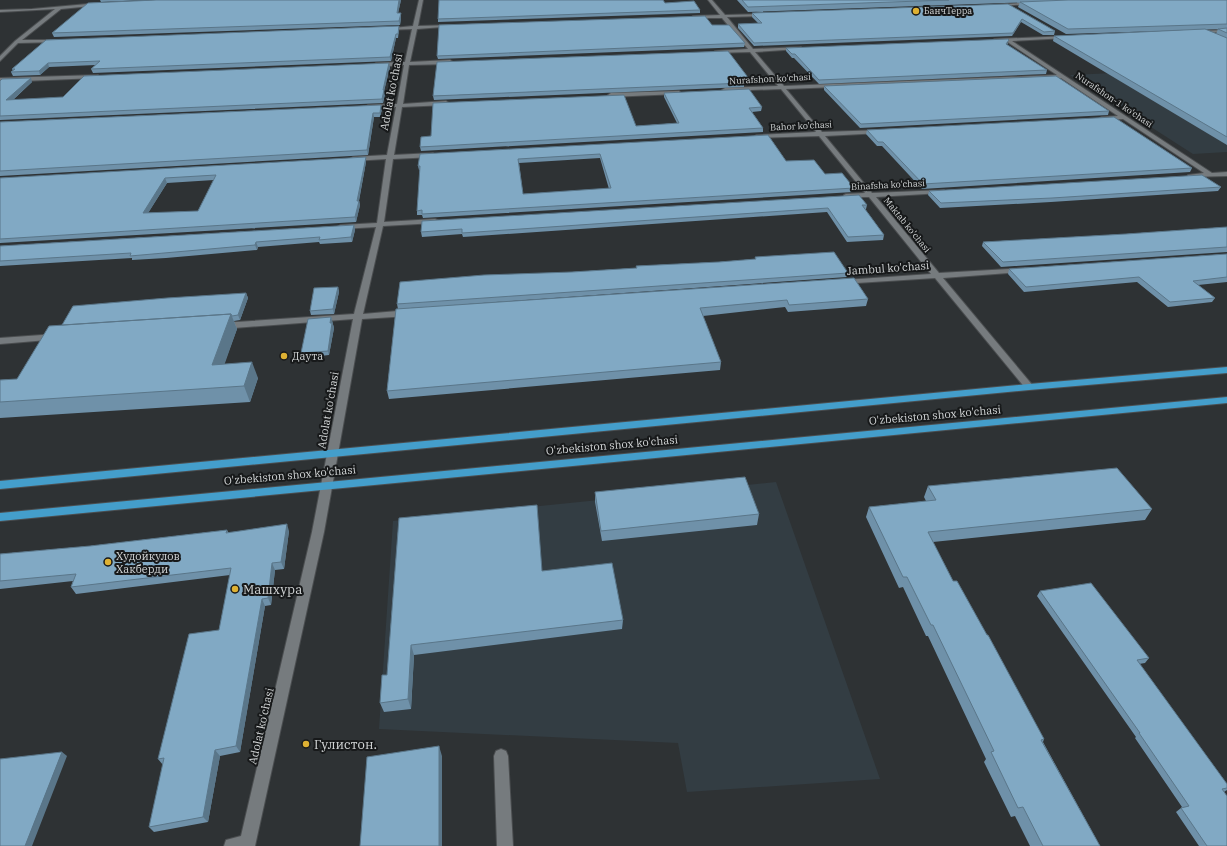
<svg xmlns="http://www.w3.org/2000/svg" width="1227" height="846" viewBox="0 0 1227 846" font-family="'IBM Plex Serif',serif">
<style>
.built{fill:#333d43}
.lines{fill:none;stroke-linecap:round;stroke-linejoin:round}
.minor-casing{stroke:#4b4e50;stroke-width:2}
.major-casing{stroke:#4b4e50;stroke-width:2}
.minor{fill:#767b7e;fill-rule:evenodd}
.major{fill:#449ecb;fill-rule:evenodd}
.wall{fill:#6f91a9;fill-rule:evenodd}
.shaded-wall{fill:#5a7689}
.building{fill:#81a9c4;stroke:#5a7689;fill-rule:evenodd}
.poi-dot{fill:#deb133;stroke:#17191a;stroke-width:1.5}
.labels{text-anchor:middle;stroke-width:4;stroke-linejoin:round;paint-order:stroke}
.far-poi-label{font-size:9px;fill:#d3d6d7;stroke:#17191a;text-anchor:start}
.far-street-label{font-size:9px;fill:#d3d6d7;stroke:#17191a}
.street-label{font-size:11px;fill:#d3d6d7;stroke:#17191a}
.poi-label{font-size:11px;fill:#d3d6d7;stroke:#17191a;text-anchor:start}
.near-poi-label{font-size:13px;fill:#d3d6d7;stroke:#17191a;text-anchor:start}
</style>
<rect width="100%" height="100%" fill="#2e3234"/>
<path class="built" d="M1227 68V152L1193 154 1070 75Z
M776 482 880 779 687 792 678 743 379 729 393 521Z"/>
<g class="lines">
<g class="minor-casing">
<path id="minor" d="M419 0H423L418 26 453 25 455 26 417 29 410 62 450 60 453 62 450 64 409 65 403 104 446 101 449 103 446 105 402 107 394 155 433 153 436 155 433 157 393 159 384 222 435 219 439 221 435 223 383 226 363 314 409 310 413 313 409 316 362 319 324 532 255 846H224L226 840 241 836 312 532 353 319 221 329 217 326 221 323 354 314 376 227 341 229 337 227 341 225 377 223 386 159 353 161 350 159 353 157 387 155 396 107 368 109 365 107 368 105 397 104 404 65 376 67 373 65 376 63 405 62 412 29 385 30 383 29 413 26Z
M708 0H712L725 15 767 14 765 16 727 17 753 49 801 47 799 49 755 52 784 86 1057 75 1006 41H995L993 40 995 39 1069 36 1067 38 1012 41 1212 173 1227 172V176L1188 177V175L1204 173 1123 119 1100 120V118L1102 117 1118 116 1061 78 786 89 822 132 883 130V132L881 133 825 136 872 193 944 190V192L942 193 876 197 939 273 1025 268V272H1022L943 278 1034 387 1032 389H1026L935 278 841 284V280H844L931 274 869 197H844V195L846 194 865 193 819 136 755 138V136L757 135 816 132 781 89 723 91 722 90 725 88 778 86 750 52 713 53 715 51 748 49 722 18H691L693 16 720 15Z
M1033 2 1034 4 995 6 993 5Z
M99 3 101 5 61 9 22 40H55L57 42 18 43 0 61V56L15 41 55 9 0 12V10L32 9Z
M1227 30V32L1197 33 1195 32 1197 31Z
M98 75V77L96 78 0 82V78Z
M679 91 680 92 677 94 611 97 608 95 611 93Z
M56 334 59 335 60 337 59 339 0 344V338Z
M501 749 506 751 508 756 513 846H497L494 756 496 751Z"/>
</g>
<g class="major-casing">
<path id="major" d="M1227 367V373L1029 390 0 489V481L1029 384Z
M1227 397V403L0 521V513Z"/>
</g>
<use href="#minor" class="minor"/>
<use href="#major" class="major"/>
</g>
<path class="wall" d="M100 0H145L101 2Z
M401 0 398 13H401V18L400 25 54 37 52 33Z
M737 0H1227V145L1053 41 1054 36 1216 34 1218 29H1223L1066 34 1018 7 1020 2H1035L748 12Z
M665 3 700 10V13L438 22V19Z
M1008 4 1055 31 1054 35H1043L1021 22 1012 36 754 46 738 28V24L758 23 752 17V13Z
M712 25 745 43 744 47 438 59 437 56Z
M399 30 398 38H396L391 61 93 73 91 69 96 65 49 67 40 75 13 76 11 72 13 71 12 69 46 40Z
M1008 43 1007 45 1047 70 1046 74 819 84 794 58H792L786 51V48Z
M390 67 384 91 385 94 383 103 0 120V81L32 82 13 100 63 97Z
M750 80 749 84H744V87L434 100 433 96Z
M824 86 1109 111 1108 115 860 128 824 90Z
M664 93 762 107 761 111 752 112 763 128V132L421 151 420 147 636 126 677 123 664 97Z
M381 105 382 109 380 117H374L368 155 0 176V122Z
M867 130 1192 168 1190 172 922 189 882 146H877L866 134Z
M768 135 786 161 825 174 854 188 853 192 423 218 422 215H417V211L420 170H419L418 166ZM600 158 609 189 523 194 519 163Z
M366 162 359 201 360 205 356 222 0 243V178ZM214 180 198 211 148 213 167 183Z
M1221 187 1218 191 1051 202 940 208 928 195 929 191Z
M867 205 866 209H865L884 235 883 240 847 242 827 212 463 237 462 234 422 237 421 232 422 221Z
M354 225 355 230 352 242 320 244 319 242 258 247 257 250 166 258 132 260V258L0 266V246Z
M1227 227V252L1001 267 982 246 983 242 1126 234Z
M1227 254V282L1198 285 1215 298 1212 302 1168 307 1137 282 1024 292 1008 274 1009 269Z
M755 257 848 273 847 277 398 309 397 304 572 272 636 268V266L719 262 755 259Z
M854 278 868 299 866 306 788 312 785 307 703 316 721 362 720 370 389 399 387 391 396 309Z
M338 287 339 292 334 314 311 315 310 311Z
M246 293 248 298 240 320 234 321 237 329 224 364 258 378 250 402 0 418V380L17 379 62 325Z
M331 317 334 328 329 355 302 358 301 353Z
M928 486 1152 509 1145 520 933 542 953 581 1044 739 1043 742 1100 846H1030L1015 816 1011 817 984 762 986 759 928 636H926L903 587 899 588 866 517 869 507 926 501 924 497Z
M595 492 759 514 757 525 602 541 595 502Z
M399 518 542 571 623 620 622 629 414 655 411 709 384 712 380 703 387 675Z
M227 530 228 532 289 531 284 569 275 570 271 605 265 606 240 752 220 756 208 822 154 832 149 827 163 765 158 759 219 630 230 575 76 594 71 587 73 581 0 589V554L90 546Z
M1040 591 1149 658 1145 663 1139 664 1227 784V790L1224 792 1227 846H1199L1176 812 1181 808 1182 807 1135 738 1136 737 1037 596Z"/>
<path class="shaded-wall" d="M399 0H401L397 18V13Z
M401 13V18L400 25 399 21Z
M1022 19 1021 22 1012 36 1013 33Z
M396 34V38L391 61 390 57Z
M48 63 49 67 40 75 39 71Z
M389 63 390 67 384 91 385 94 383 103 382 99 383 90Z
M31 78 32 82 8 104 6 100Z
M381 105 382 109 380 117V113Z
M373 113 374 117 368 155 367 150Z
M366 157V162L358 205 357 201Z
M165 178 167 183 145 218 143 213Z
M359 201 360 205 356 222 355 217Z
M354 225 355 230 352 242 351 237Z
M256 242 258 247 257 250 255 245Z
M338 287 339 292 334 314 333 309Z
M246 293 248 298 240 320 238 315Z
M231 314 237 329 219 380 212 365Z
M331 317 334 328 329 355 328 351 330 323Z
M252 362 258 378 250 402 244 386Z
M287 524 289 531 284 569 281 562Z
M272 563 275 570 271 605 268 598Z
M262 599 265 606 240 752 236 746Z
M411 645 414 655 411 709 408 699Z
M439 746 442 756V846H439Z
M215 750 220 756 208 822 203 817Z
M62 752 67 756 32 846H25Z"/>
<path class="building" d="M156 0H399L397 13H401L399 21 52 33 88 3Z
M439 0H663L665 3 694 1 700 10 438 19Z
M742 0H949L748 7Z
M1068 0H1227V24L1068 29 1020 2Z
M1008 4 1055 31 1044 32 1022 19 1013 33 754 43 738 24 762 23 752 13Z
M705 16 712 25H729L745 43 437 56 439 25Z
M399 26 398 34H396L390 57 91 69 100 61 48 63 39 71 11 72 15 69H12L46 40Z
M1227 28V33L1218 29Z
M1205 29 1227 38V137L1054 36Z
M1008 39 1009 40 1006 44 1047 70 819 80 795 54H792L786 48Z
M728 51 750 80 743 81 744 83 433 96 437 62Z
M389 63 383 90H384L382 99 0 116V81L2 79 31 78 6 100 63 97 84 76Z
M1056 76 1109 111 861 124 824 86Z
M749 89 762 107 749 108 763 128 420 147 421 137 431 136 433 103 624 95 636 126 679 123 664 93Z
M381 105 380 113H373L367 150 0 171V122Z
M1114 117 1192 168 923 184 883 142H878L867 130Z
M768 135 786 161 814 160 825 174 842 173 854 188 422 214V210L417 211 420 166H418L420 154ZM600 154 611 188 523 194 518 159Z
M366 157 357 201H359L355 217 0 239V178ZM216 175 198 211 143 213 165 178Z
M1202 175 1221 187 1052 198 941 203 929 191Z
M859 195 867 205H862L884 235 848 237 828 208 462 233V229L421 232 422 221Z
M354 225 351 237 319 240 320 237 256 242 255 245 164 253 130 256 131 253 0 261V246Z
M1227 227V247L1003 262 983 242 1126 234Z
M834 252 848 273 397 304 400 282 484 275 572 272 637 268 636 266 719 262 756 259 755 257Z
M1227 254V277L1193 281 1215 298 1170 302 1139 277 1026 287 1009 269Z
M854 278 868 299 789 305 787 300 700 308 721 362 387 391 396 309Z
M338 287 333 309 310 311 314 288Z
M246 293 238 315 232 316 231 314 62 325 73 306 167 298Z
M231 314 212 365 252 362 244 386 0 402V380L17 379 49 326Z
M331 317 330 323H332L328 351 301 353 308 319Z
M1117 468 1152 509 928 532 953 581H957L987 635H988L1044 739 1041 740 1100 846H1043L1023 807 1018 808 991 752 994 751 933 625H931L907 577H903L869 507 936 500 928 486Z
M745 477 759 514 601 531 595 492Z
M537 505 542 571 612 563 623 620 411 645 408 699 380 703 382 675H387L399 518Z
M287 524 281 562 272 563 268 598 262 599 236 746 215 750 203 817 149 827 164 758 158 759 189 634 219 630 231 568 71 587 76 574 0 581V554L90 546 227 530 226 533Z
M1091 583 1149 658 1137 660 1227 784V788L1222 789 1227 796V846H1207L1181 808 1189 806 1139 733H1140L1040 591Z
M439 746V846H360L367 757Z
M62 752 25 846H0V759Z"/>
<g class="poi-dot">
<circle cx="916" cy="11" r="4"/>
<circle cx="284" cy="356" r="4"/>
<circle cx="108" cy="562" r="4"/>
<circle cx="235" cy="589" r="4"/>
<circle cx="306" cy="744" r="4"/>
</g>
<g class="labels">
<g class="far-poi-label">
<text x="924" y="14">БанчТерра</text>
</g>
<g class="far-street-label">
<text transform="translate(770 79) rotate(-3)" y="3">Nurafshon ko'chasi</text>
<text transform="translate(1114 100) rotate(34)" y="3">Nurafshon-1 ko'chasi</text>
<text transform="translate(801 126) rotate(-3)" y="3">Bahor ko'chasi</text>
<text transform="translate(888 185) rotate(-3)" y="3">Binafsha ko'chasi</text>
<text transform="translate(907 225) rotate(51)" y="3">Maktab ko'chasi</text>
</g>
<g class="street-label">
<text transform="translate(391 92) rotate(-79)" y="4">Adolat ko'chasi</text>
<text transform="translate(888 268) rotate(-4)" y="4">Jambul ko'chasi</text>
<text transform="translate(328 410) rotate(-80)" y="4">Adolat ko'chasi</text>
<text transform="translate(935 415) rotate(-5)" y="4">O'zbekiston shox ko'chasi</text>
<text transform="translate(612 445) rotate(-5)" y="4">O'zbekiston shox ko'chasi</text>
<text transform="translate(290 475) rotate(-5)" y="4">O'zbekiston shox ko'chasi</text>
<text transform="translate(261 726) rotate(-77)" y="4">Adolat ko'chasi</text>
</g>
<g class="poi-label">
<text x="292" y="360">Даута</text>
<text x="116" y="560">Худойкулов<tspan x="116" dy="13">Хакберди</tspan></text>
</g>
<g class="near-poi-label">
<text x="243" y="594">Машхура</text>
<text x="314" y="749">Гулистон.</text>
</g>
</g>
</svg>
